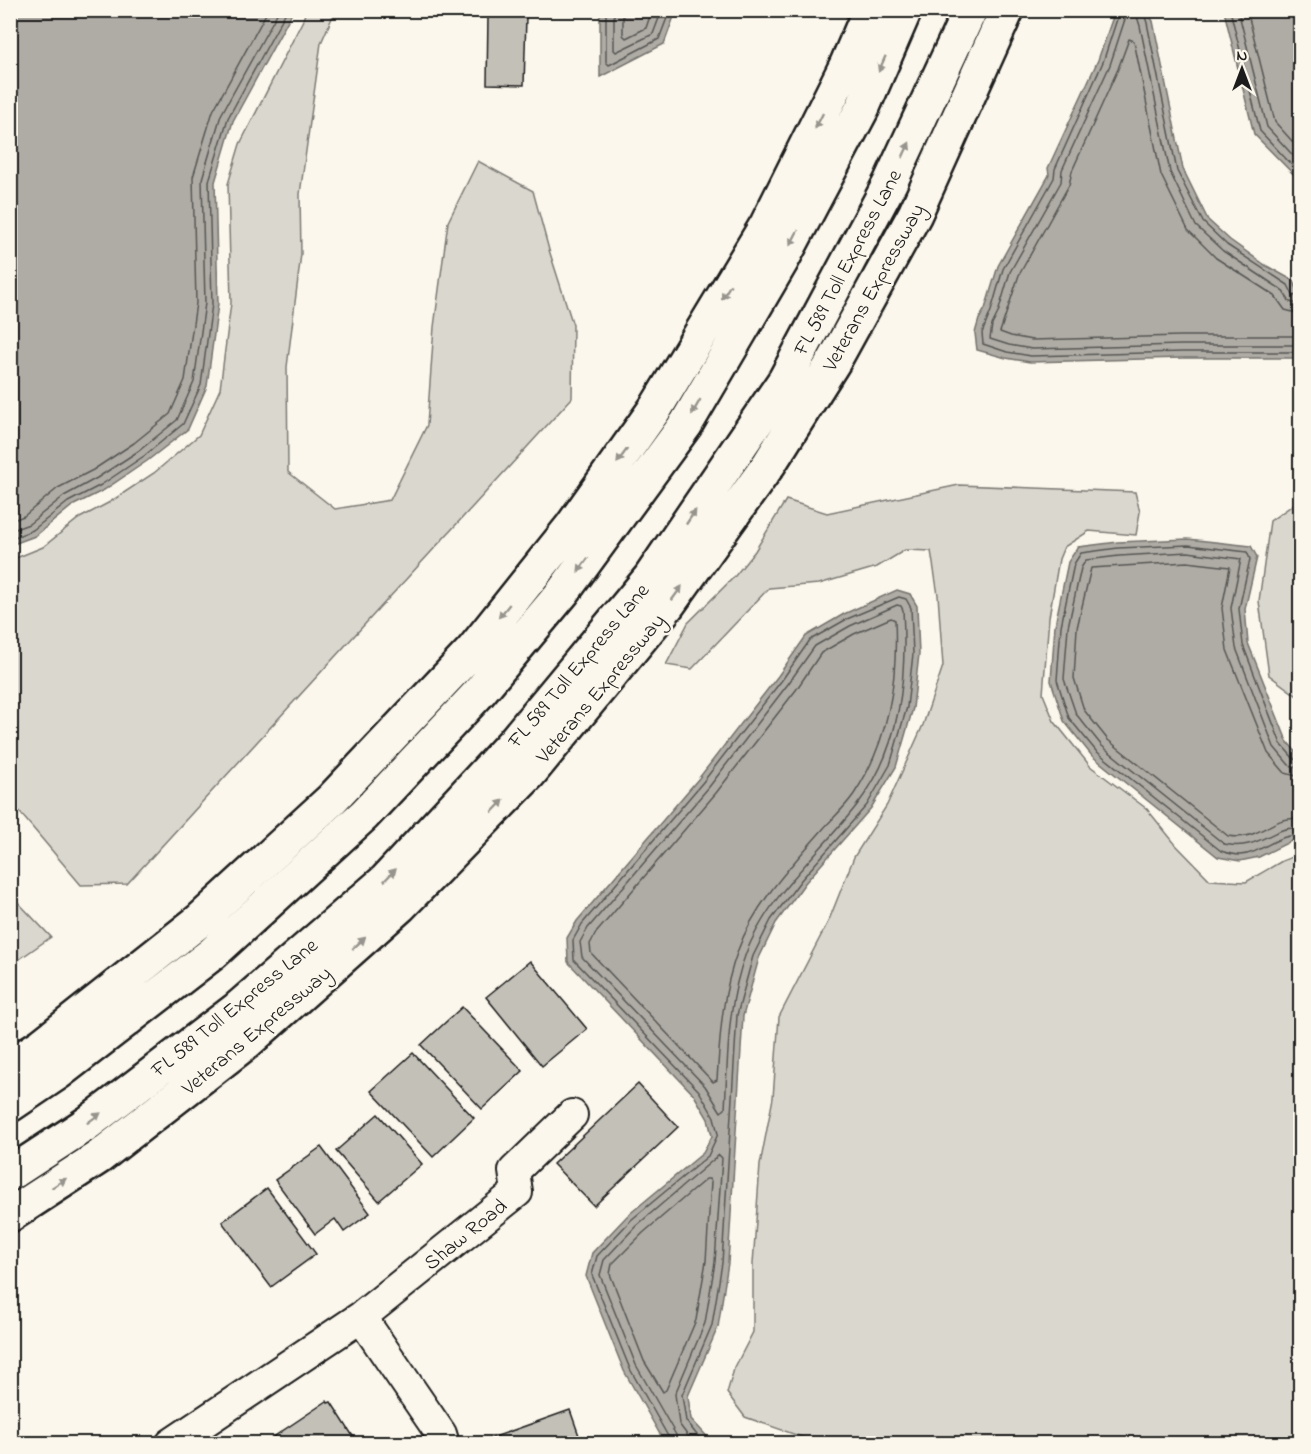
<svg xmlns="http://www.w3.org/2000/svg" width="1311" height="1454" viewBox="0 0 1311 1454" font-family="'Indie Flower',sans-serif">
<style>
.green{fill:#dad7ce;stroke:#7b7a75;stroke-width:1.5}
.water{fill:#afaca5;stroke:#74726e;stroke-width:1.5}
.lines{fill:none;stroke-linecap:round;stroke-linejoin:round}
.shore{stroke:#575653;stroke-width:1.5}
.building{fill:#c3c0b8;stroke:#1c1c1c;stroke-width:1.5}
.street-casing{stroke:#1c1c1c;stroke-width:34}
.highway-casing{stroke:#1c1c1c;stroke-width:38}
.street{stroke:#fbf7ec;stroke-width:30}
.highway{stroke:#fbf7ec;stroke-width:33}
.oneway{fill:#97948e}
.labels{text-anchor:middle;stroke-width:5;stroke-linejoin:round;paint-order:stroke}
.street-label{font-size:21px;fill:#1c1c1c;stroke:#fbf7ec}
</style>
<rect width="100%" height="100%" fill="#fbf7ec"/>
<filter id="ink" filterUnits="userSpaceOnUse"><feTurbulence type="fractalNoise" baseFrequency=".0167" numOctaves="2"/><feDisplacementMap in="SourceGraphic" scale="12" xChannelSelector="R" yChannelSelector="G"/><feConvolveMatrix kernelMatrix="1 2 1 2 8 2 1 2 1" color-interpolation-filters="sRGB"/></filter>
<g filter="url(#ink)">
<path class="green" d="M306 10 335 11 321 43 300 194 301 254 287 367 288 472 335 509 390 500 427 425 434 327 448 222 478 161 533 191 549 250 573 325 572 398 127 884 81 885 11 802V560L43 547 78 519 110 502 154 473 199 435 220 389 231 303 228 184 240 144 303 20Z
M959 485 1135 492 1140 512 1136 535 1089 531 1064 547 1059 559 1049 617 1043 694 1054 721 1090 766 1147 809 1176 845 1210 880 1246 882 1282 861 1300 854V1443H819L745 1417 727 1393 734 1369 753 1332V1264L760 1165 773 1098 779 1017 829 920 854 857 887 805 923 725 943 666 938 595 931 551 905 550 877 567 819 584 769 588 692 669 666 665 688 623 735 576 755 551 786 500 827 513Z
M1300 500V698L1269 675 1259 601 1270 521Z
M11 895 51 937 11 965H10Z"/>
<path class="water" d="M11 10 293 11 233 121 215 182 218 304 207 386 188 429 147 461 104 490 72 506 35 536 11 545Z
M600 11V10L676 11 664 44 600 77Z
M1115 11H1147L1153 21 1183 169 1208 220 1230 240 1265 265 1294 281 1300 298V358H1182L1030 362 1006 358 977 350 975 333 979 319 985 309 998 266 1049 175 1048 168 1098 60Z
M1224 11H1300V181L1254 134Z
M1188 539 1251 546 1257 557 1245 609 1248 643 1287 741 1300 757V842L1291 841 1259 857 1240 861 1218 857 1092 756 1064 721 1051 681 1055 625 1068 562 1078 547 1118 542Z
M897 590 910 594 917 606 919 654 913 708 896 767 871 808 805 883 776 923 759 958 743 1016 728 1263 718 1327 688 1396 691 1419 713 1443H665L624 1371 586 1276 592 1253 627 1216 703 1153 712 1136 708 1119 694 1095 568 962 567 938 577 921 699 778 778 676 806 636 844 614Z"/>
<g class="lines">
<path class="shore" d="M606 10V62L609 65 659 39 670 10
M614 10V50L616 52 653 34 662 10
M623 10V35L626 38 646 28 652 10
M1120 10 1103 62 1055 169 1054 178 1003 269 991 311 982 333 983 344 1007 352 1031 356 1182 352H1300
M1128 10 1110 65 1062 170 1061 182 1010 272 998 313 992 325 990 339 1009 345 1032 349 1181 345H1300
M1135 10 1140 26 1170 172 1196 226 1223 251 1282 290 1290 302 1300 305
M1143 10 1147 23 1177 171 1203 222 1227 245 1288 285 1293 295 1300 298
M1230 10 1260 131 1300 174
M1238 10 1267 127 1300 163
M1247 10 1275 122 1300 150
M1300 314 1285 310 1275 296 1216 258 1188 230 1161 175 1134 41 1129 39 1118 69 1072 171 1069 185 1019 275 1000 332 1011 336 1032 340 1181 336H1300
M10 521 24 516 58 488 93 470 134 443 170 414 185 380 196 303 193 177 213 111 268 10
M10 531 29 524 64 496 97 478 140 450 177 420 194 382 205 303 202 179 221 115 279 10
M10 539 33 530 68 502 101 485 144 456 183 424 201 385 212 304 209 181 228 118 287 10
M897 605 901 606 903 610C907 676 901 747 860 801 822 852 770 892 746 953 727 1003 728 1057 725 1109L721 1112 705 1086 582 957 580 942 588 928 709 787 788 684 815 646 850 626Z
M891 618 895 620C898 681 888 743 854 794 846 806 834 817 824 828 792 865 755 903 738 950 722 993 720 1035 717 1080L713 1082 591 953 590 944 596 933 716 793 796 690 821 653 854 634Z
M1300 760 1294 759 1281 744 1243 645 1239 609 1250 559 1247 552 1188 545 1118 548 1081 553 1074 564 1061 626 1057 680 1069 718 1096 751 1221 851C1227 853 1234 855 1240 855 1262 854 1279 832 1300 836
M1300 768 1289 765 1274 747 1236 648 1231 608 1241 559 1188 552 1119 556 1086 560 1081 568 1068 627 1064 679 1076 714 1102 746 1224 844C1261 852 1274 823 1300 829
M1300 777 1285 773 1268 753 1227 650 1222 608 1230 567 1187 562 1091 568 1077 628 1074 678 1084 710 1108 740 1228 836C1260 842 1273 814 1300 819
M706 1179H709L711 1182 706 1261 696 1320 666 1390 663 1392 644 1361 610 1274 612 1264 643 1233Z
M670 1444 669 1438 630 1369 592 1275 597 1256 631 1220 708 1156 718 1134 714 1117 699 1091 574 960 573 940 582 924 703 782 782 680 810 640 847 619 899 597 906 599 911 608 913 654 907 707 890 765 867 805 801 880 771 920 753 956 737 1015 722 1263 712 1325 682 1395 686 1421 704 1444
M677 1444 676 1435 636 1365 600 1275 604 1260 636 1226 719 1155 722 1158 715 1262 705 1323 675 1394 679 1424 694 1444"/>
</g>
<path class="building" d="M488 16 526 17 524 85 487 84Z
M530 961 587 1029 542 1066 486 997Z
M462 1007 523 1071 482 1109 421 1045Z
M413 1053 474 1118 433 1157 371 1091Z
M638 1084 678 1127 594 1206 553 1164Z
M378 1114 422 1164 379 1201 336 1151Z
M321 1147 370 1213 344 1232 335 1219 315 1234 275 1180Z
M267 1188 316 1254 271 1287 222 1222Z
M327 1401 328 1403 331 1402 358 1444H263Z
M570 1410 582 1444H488L486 1440Z"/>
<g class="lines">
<g class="street-casing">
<path id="street" d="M361 1317 441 1434 444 1444
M171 1444 361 1317 517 1192 514 1171 572 1115"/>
</g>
<g class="highway-casing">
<path id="highway" d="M10 1066 42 1045 199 921 331 800 472 651 572 526 657 406 767 224 846 66 870 10
M10 1105 59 1072 213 953 364 815 477 695 563 592 686 424 781 262 863 107 905 10
M10 1174 88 1123 237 1009 386 880 513 743 650 578 785 380 890 183 970 10
M10 1215 99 1157 247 1042 400 906 529 774 668 605 769 464 834 361 915 214 1007 10"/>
</g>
<use href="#street" class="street"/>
<use href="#highway" class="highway"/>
</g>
<defs><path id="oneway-solid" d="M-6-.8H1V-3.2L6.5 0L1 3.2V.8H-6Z" transform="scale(1.5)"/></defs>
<g class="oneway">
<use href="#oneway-solid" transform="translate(882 64) rotate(114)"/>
<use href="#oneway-solid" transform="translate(819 121) rotate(117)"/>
<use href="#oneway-solid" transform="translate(906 150) rotate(-65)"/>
<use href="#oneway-solid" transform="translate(794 238) rotate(118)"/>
<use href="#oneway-solid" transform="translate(726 292) rotate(121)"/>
<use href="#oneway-solid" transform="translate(696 407) rotate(120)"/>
<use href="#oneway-solid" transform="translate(622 456) rotate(126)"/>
<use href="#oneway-solid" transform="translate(691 517) rotate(-56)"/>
<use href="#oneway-solid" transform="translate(583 565) rotate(126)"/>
<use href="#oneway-solid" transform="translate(677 593) rotate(-54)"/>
<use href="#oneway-solid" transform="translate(504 611) rotate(129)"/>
<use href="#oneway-solid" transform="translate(498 806) rotate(-46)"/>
<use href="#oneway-solid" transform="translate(390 875) rotate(-46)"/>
<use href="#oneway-solid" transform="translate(359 943) rotate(-42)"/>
<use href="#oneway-solid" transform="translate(94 1118) rotate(-37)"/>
<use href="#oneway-solid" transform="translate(59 1183) rotate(-33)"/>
</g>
</g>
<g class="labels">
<g class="street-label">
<text transform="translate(847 262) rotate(-62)" y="7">FL 589 Toll Express Lane</text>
<text transform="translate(873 287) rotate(-61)" y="7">Veterans Expressway</text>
<text transform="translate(578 665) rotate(-50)" y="7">FL 589 Toll Express Lane</text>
<text transform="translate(600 688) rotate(-50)" y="7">Veterans Expressway</text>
<text transform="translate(234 1007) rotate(-39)" y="7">FL 589 Toll Express Lane</text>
<text transform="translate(256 1030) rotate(-40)" y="7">Veterans Expressway</text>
<text transform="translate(465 1234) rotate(-39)" y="7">Shaw Road</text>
</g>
</g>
<rect width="1311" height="1454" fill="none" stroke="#fbf7ec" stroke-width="36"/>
<rect x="18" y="18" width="1275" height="1418" fill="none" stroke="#1c1c1c" stroke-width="2" filter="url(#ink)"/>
<g transform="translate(1242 69)" stroke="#fbf7ec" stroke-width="4.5" paint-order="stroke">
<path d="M0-4.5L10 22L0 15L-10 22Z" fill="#1c1c1c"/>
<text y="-9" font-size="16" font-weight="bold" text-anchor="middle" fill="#1c1c1c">N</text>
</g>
</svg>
